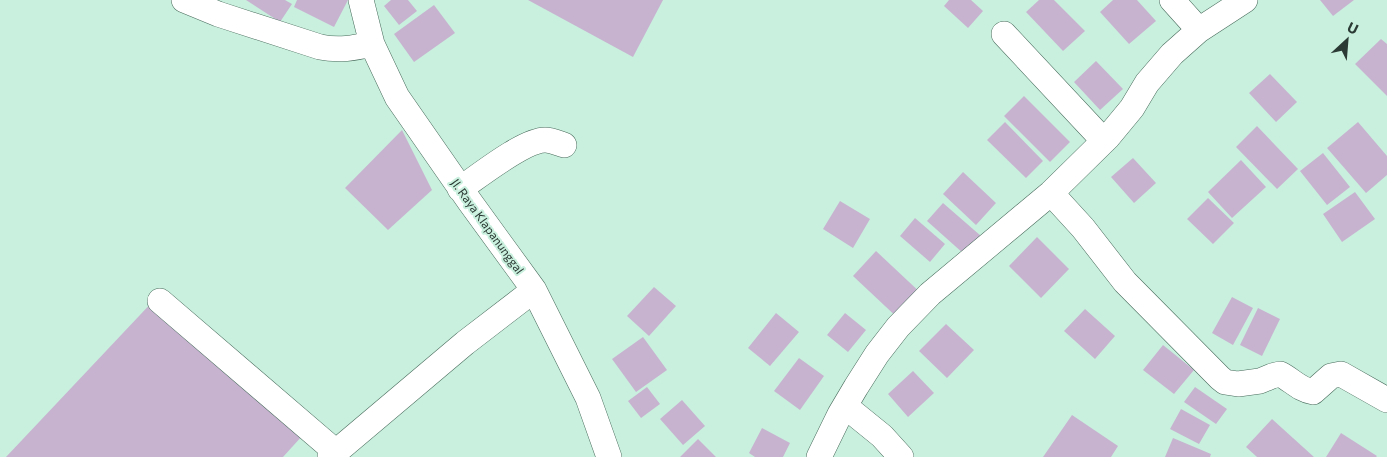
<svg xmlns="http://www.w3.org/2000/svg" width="1387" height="457" font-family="Commissioner,sans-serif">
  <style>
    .building { fill: #c7b3d0 }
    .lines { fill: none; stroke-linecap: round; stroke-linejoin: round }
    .minor-casing { stroke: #486b5c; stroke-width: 26 }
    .minor { stroke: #fff; stroke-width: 25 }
    .labels { text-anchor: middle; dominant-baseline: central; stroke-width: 4; stroke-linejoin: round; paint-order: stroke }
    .street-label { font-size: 12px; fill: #2b3a34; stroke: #c9f0de }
  </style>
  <rect width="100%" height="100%" fill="#c9f0de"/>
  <!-- building -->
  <path class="building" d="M246,0H285L292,4L280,22Z
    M297,0H348L334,27L294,7Z
    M391,0H408L417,11L399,25L384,6Z
    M528,0H663L633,57Z
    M949,0H971L983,11L968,28L944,6Z
    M1039,0H1054L1085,31L1063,51L1026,12Z
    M1113,0H1137L1156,21L1129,44L1100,12Z
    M1320,0H1354L1333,16Z
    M434,5L455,33L414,62L394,34Z
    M1381,39L1387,44V96L1355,64Z
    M1096,61L1123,89L1100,110L1074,82Z
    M1270,74L1297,102L1276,122L1249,93Z
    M1024,96L1070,142L1050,162L1004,116Z
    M1005,122L1043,161L1026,178L987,140Z
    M1358,122L1387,156V175L1366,193L1327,148Z
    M1257,126L1298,169L1277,189L1236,147Z
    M402,130L432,190L388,230L345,188Z
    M1323,153L1350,187L1327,205L1300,171Z
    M1133,158L1156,183L1134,203L1111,177Z
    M1241,160L1266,187L1232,218L1208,192Z
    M963,172L996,203L976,225L943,194Z
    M1355,192L1375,219L1342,242L1323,214Z
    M1208,198L1234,223L1213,244L1187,219Z
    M840,201L870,219L853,248L823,229Z
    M943,203L981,236L964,254L927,221Z
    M915,218L945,244L930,262L900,236Z
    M1037,237L1069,269L1041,298L1009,266Z
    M876,251L924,296L901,321L853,276Z
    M654,287L676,306L649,336L627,316Z
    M1232,297L1253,308L1233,345L1212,333Z
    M156,298L303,435L283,457H6Z
    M1258,308L1280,319L1262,356L1240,345Z
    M1085,309L1115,336L1095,359L1064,331Z
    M776,313L799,332L770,366L748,348Z
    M845,313L866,330L848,352L827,335Z
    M946,324L974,350L947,378L919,351Z
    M643,337L667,370L636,392L612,359Z
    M1163,345L1194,370L1174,394L1143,370Z
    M799,358L824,376L800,410L774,391Z
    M913,371L934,393L908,417L888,394Z
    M647,387L660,404L641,418L628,401Z
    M1195,387L1227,409L1216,424L1184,402Z
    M682,400L705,426L683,445L660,419Z
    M1181,409L1210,425L1199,444L1170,429Z
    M1072,415L1118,446L1111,457H1043Z
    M1272,419L1314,457H1257L1246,447Z
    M762,428L790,443L783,457H755L749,453Z
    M1341,433L1377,456L1376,457H1326Z
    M1173,438L1211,454L1210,457H1165Z
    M698,439L716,457H680Z"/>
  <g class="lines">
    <!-- minor casing -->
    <g class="minor-casing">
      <path id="minor" d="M184,0L218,14L320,47C339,51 354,48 372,44
        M361,0L372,44L397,97L470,202L534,290L588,398L609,457
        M1172,0L1199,30
        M1004,34L1104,141
        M460,189C479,176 524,140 545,140C551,140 558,143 564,145
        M1051,193L1083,228L1125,282L1220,378L1225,382L1238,384L1260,381L1272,376L1280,374C1292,380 1300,390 1313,392L1331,376L1341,374L1387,400
        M160,301L336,452
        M845,406L882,436L901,457
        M330,457L465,343L534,290
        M819,457L840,414L856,387L877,354L898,327L930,294L1051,193L1108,137L1132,108L1147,83L1172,54L1199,30L1245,0"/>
    </g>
    <!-- minor -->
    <use href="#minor" class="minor"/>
  </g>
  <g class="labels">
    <!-- street labels -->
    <g class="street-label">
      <text transform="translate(488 226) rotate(54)">Jl. Raya Klapanunggal</text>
    </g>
  </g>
  <!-- north arrow -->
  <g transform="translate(1347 40) rotate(26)" stroke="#c9f0de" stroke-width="4" paint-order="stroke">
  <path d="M0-4L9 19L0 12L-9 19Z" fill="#2b3a34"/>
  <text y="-8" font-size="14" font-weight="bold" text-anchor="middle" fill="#2b3a34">U</text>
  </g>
</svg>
